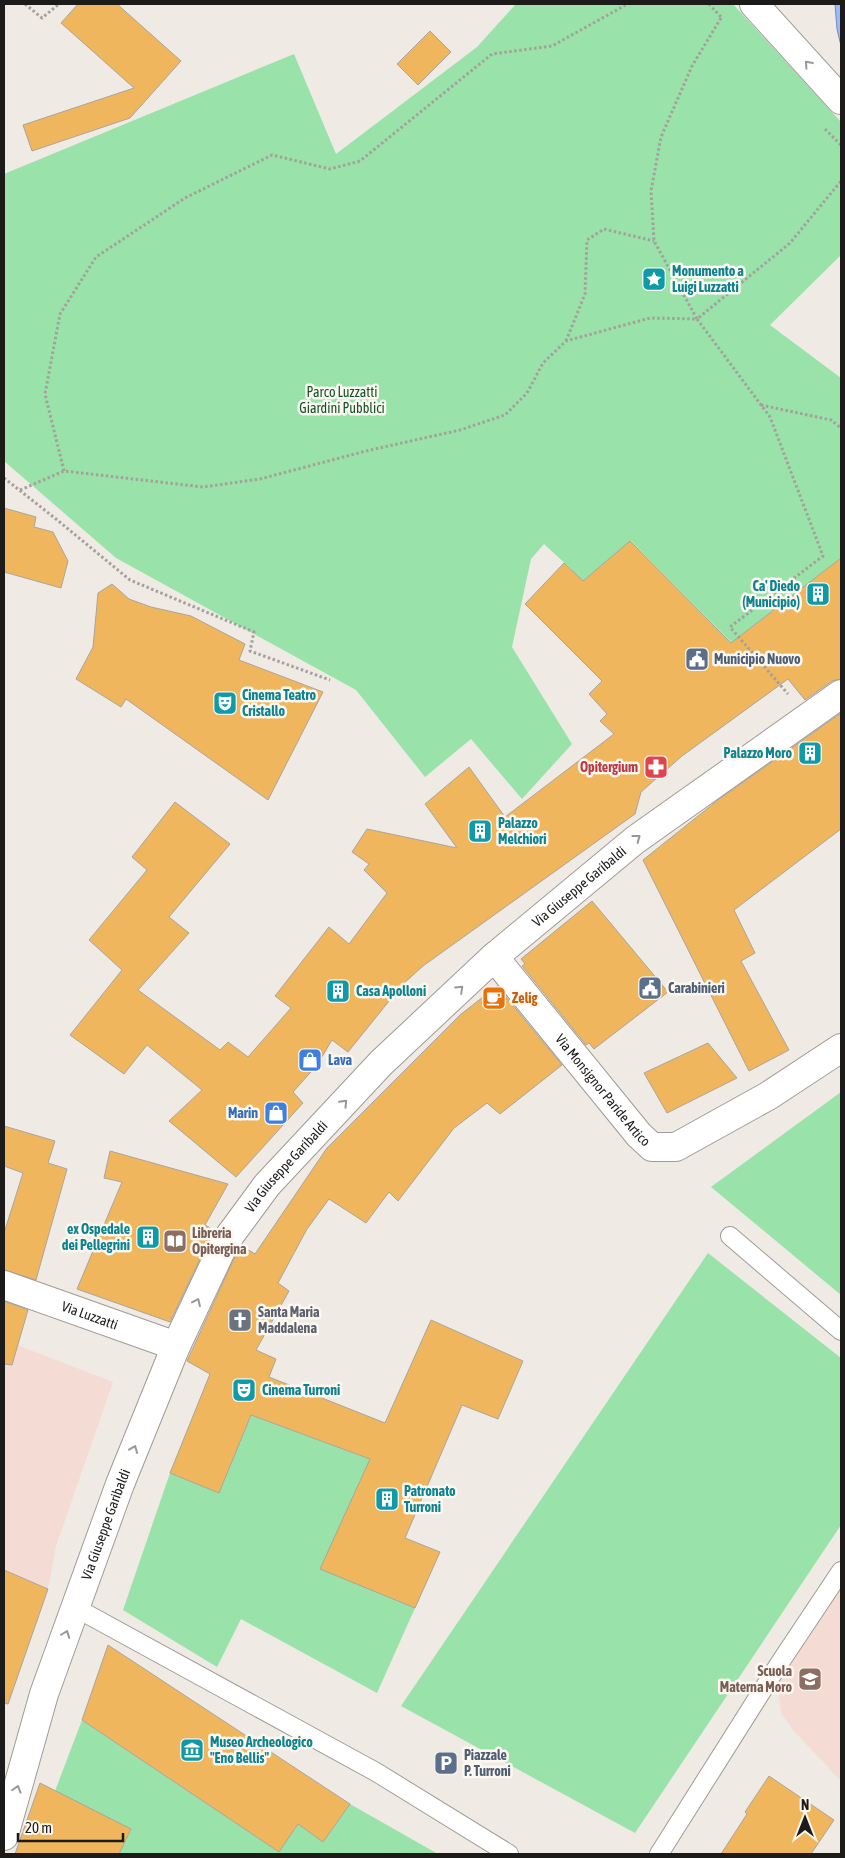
<svg xmlns="http://www.w3.org/2000/svg" width="845" height="1858" font-family="'Asap Condensed',sans-serif">
  <style>
    .education { fill: #f4dbd4 }
    .green { fill: #99e3aa }
    .water { fill: #99bbfc; stroke: #748bb8 }
    .building { fill: #efb65d; stroke: #a9a59e }
    .lines { fill: none; stroke-linecap: round; stroke-linejoin: round }
    .lane-casing { stroke: #a09b95; stroke-width: 20 }
    .street-casing { stroke: #a09b95; stroke-width: 30 }
    .secondary-casing { stroke: #a09b95; stroke-width: 30 }
    .path { stroke: #a4a09b; stroke-width: 3; stroke-dasharray: 2.5 2.5; stroke-linecap: butt }
    .lane { stroke: #fff; stroke-width: 18 }
    .street { stroke: #fff; stroke-width: 28 }
    .secondary { stroke: #fff; stroke-width: 28 }
    .oneway { stroke: #999898 }
    .labels { text-anchor: middle; dominant-baseline: central; stroke-width: 5; stroke-linejoin: round; paint-order: stroke }
    .culture-label { font-size: 14px; font-weight: bold; fill: #0d838f; stroke: #fcf8f1; text-anchor: start }
    .park-label { font-size: 14px; fill: #135229; stroke: #fcf8f1 }
    .service-label { font-size: 14px; font-weight: bold; fill: #4e5e75; stroke: #fcf8f1; text-anchor: start }
    .health-label { font-size: 14px; font-weight: bold; fill: #be3a42; stroke: #fcf8f1; text-anchor: end }
    .street-label { font-size: 14px; fill: #1d1b19; stroke: #fcf8f1 }
    .food-label { font-size: 14px; font-weight: bold; fill: #c56008; stroke: #fcf8f1; text-anchor: start }
    .shop-label { font-size: 14px; font-weight: bold; fill: #366cbe; stroke: #fcf8f1; text-anchor: start }
    .education-label { font-size: 14px; font-weight: bold; fill: #785e54; stroke: #fcf8f1; text-anchor: start }
    .worship-label { font-size: 14px; font-weight: bold; fill: #5b616d; stroke: #fcf8f1; text-anchor: start }
  </style>
  <rect width="100%" height="100%" fill="#efeae3"/>
  <!-- education -->
  <path class="education" d="M4,1310L26,1319L17,1345L113,1382L56,1546L48,1588L4,1570Z
    M841,1571V1781L794,1731L781,1713L779,1695V1664Z"/>
  <!-- green -->
  <path class="green" d="M516,4H733L841,122V255L770,325L841,378V558L732,643L631,541L580,583L570,568L544,544L531,559L512,647L572,744L522,799L471,739L425,777L356,690L116,558L4,461V174L294,54L336,154L477,47Z
    M841,1092V1295L711,1187Z
    M708,1253L841,1358V1525L635,1833L401,1706Z
    M251,1415L370,1459L321,1569L415,1608L377,1693L241,1619L217,1667L123,1610L170,1473L219,1493Z
    M82,1720L279,1852L298,1824L323,1842L350,1804L438,1854H119L131,1830L55,1791Z"/>
  <!-- water -->
  <path class="water" d="M835,4H841V46L837,29Z"/>
  <!-- building -->
  <path class="building" d="M78,4H117L181,61L130,118L32,151L23,125L134,88L61,23Z
    M430,31L451,52L418,85L397,64Z
    M4,508L36,517L34,527L53,532L68,561L61,588L4,572Z
    M630,541L731,643L841,558V679L832,681L805,700L788,679L682,756L641,792L635,814L423,966L402,985L348,1052L332,1040L317,1065L293,1092L303,1103L236,1177L169,1121L202,1090L147,1045L124,1074L70,1035L122,970L89,940L147,870L132,857L175,802L230,844L169,917L189,933L138,990L220,1050L228,1042L248,1057L291,1008L275,996L329,927L349,944L387,893L364,870L369,864L352,852L367,829L457,848L425,804L469,767L505,817L614,734L600,721L607,714L589,694L602,681L525,604L564,563L583,581Z
    M112,584L129,599L151,607L191,616L245,644L239,660L323,692L268,800L126,699L121,707L76,679L93,647L98,593Z
    M841,713V829L734,910L755,953L741,961L789,1050L749,1071L643,860L718,800Z
    M592,901L668,992L594,1049L589,1043L586,1045L522,966L525,964L521,959Z
    M497,986L562,1065L500,1114L487,1103L454,1128L398,1201L389,1192L366,1223L329,1199L307,1229L278,1283L289,1291L256,1350L276,1359L269,1377L385,1423L431,1320L523,1361L498,1419L462,1405L405,1538L440,1552L415,1608L320,1569L370,1459L251,1415L219,1493L170,1473L210,1374L187,1361L238,1250L242,1246L255,1254L327,1148L460,1015Z
    M708,1043L737,1078L667,1113L644,1073Z
    M4,1126L55,1141L48,1163L67,1169L36,1280L4,1270V1233L23,1173L4,1166Z
    M110,1151L228,1184L205,1225L214,1230L170,1322L77,1289L122,1182L104,1178Z
    M4,1301L28,1310L12,1365L4,1364Z
    M4,1570L48,1589L8,1704L4,1703Z
    M108,1645L350,1804L323,1842L298,1824L279,1852L82,1720Z
    M769,1776L834,1820L811,1854H721L747,1814L745,1812Z
    M40,1783L131,1829L119,1854H15Z"/>
  <g class="lines">
    <!-- lane casing -->
    <g class="lane-casing">
      <path id="lane" d="M730,1236L841,1331
        M76,1608L376,1772L509,1854
        M659,1854L779,1664L841,1571"/>
    </g>
    <!-- street casing -->
    <g class="street-casing">
      <g id="street">
        <path id="s1" d="M494,957L639,1135L652,1147H676L768,1096L841,1048"/>
      </g>
    </g>
    <!-- secondary casing -->
    <g class="secondary-casing">
      <g id="secondary">
        <path d="M754,4L841,100"/>
        <path id="s2" d="M4,1285L176,1346"/>
        <path id="s3" d="M4,1836L44,1694L120,1484L176,1346L225,1242L267,1185L381,1063L494,957L635,840L841,694"/>
      </g>
    </g>
    <!-- path -->
    <path class="path" d="M25,4L42,18L59,4
      M709,4L722,18
      M721,18L692,66L661,137L651,191L654,241L697,319L790,243L841,181
      M825,129L841,145
      M566,341L585,294L587,240L604,229L654,241
      M761,405L831,420L841,428
      M64,471L45,394L60,314L96,257L185,198L272,155L330,169L360,161L492,54L552,46L624,6L625,4
      M4,478L56,519L130,580L254,632L250,651L330,680
      M20,490L64,471L203,487L260,479L366,451L460,430L505,415L527,393L543,363L566,341L650,318L697,319L770,417L823,556L730,627L788,694"/>
    <!-- lane -->
    <use href="#lane" class="lane"/>
    <!-- street -->
    <use href="#street" class="street"/>
    <!-- secondary -->
    <use href="#secondary" class="secondary"/>
  </g>
  <!-- one-way arrows -->
  <defs><path id="oneway-chevron" d="M-2-3.5L2.5 0L-2 3.5" fill="none" stroke-width="1.6" stroke-linecap="round" stroke-linejoin="round" transform="scale(1.25)"/></defs>
  <g class="oneway">
    <use href="#oneway-chevron" transform="translate(808 64) rotate(-132)"/>
    <use href="#oneway-chevron" transform="translate(637 838) rotate(-37)"/>
    <use href="#oneway-chevron" transform="translate(460 989) rotate(-43)"/>
    <use href="#oneway-chevron" transform="translate(344 1103) rotate(-47)"/>
    <use href="#oneway-chevron" transform="translate(197 1302) rotate(-65)"/>
    <use href="#oneway-chevron" transform="translate(134 1449) rotate(-68)"/>
    <use href="#oneway-chevron" transform="translate(66 1634) rotate(-69)"/>
    <use href="#oneway-chevron" transform="translate(17 1789) rotate(-74)"/>
  </g>
  <!-- icons -->
  <defs>
    <g id="sight-square" transform="scale(1.25)"><rect x="-9" y="-9" width="18" height="18" rx="4" fill="#0f9aa8" stroke="#fcf8f1"/><path d="M0-6L1.8-2.2L6-1.7L2.9 1.2L3.7 5.4L0 3.3L-3.7 5.4L-2.9 1.2L-6-1.7L-1.8-2.2Z" fill="#fff"/></g>
    <g id="building-square" transform="scale(1.25)"><rect x="-9" y="-9" width="18" height="18" rx="4" fill="#0f9aa8" stroke="#fcf8f1"/><path d="M-4-6H4V6H1V3H-1V6H-4ZM-2.5-4.3h1.7v1.8h-1.7ZM.8-4.3h1.7v1.8H.8ZM-2.5-1h1.7V.8h-1.7ZM.8-1h1.7V.8H.8Z" fill="#fff"/></g>
    <g id="civic-square" transform="scale(1.25)"><rect x="-9" y="-9" width="18" height="18" rx="4" fill="#5c6f8a" stroke="#fcf8f1"/><path d="M-.6-6.5H3V-4.5H.6V-3L4-1V1h2V6H-6V1h2V-1L-.6-3ZM-1.2 2.5V6h2.4V2.5Z" fill="#fff"/></g>
    <g id="theatre-square" transform="scale(1.25)"><rect x="-9" y="-9" width="18" height="18" rx="4" fill="#0f9aa8" stroke="#fcf8f1"/><path d="M-5-5.5Q0-4 5-5.5V0Q5 5 0 6Q-5 5-5 0ZM-3.3-2.5H-1v1.5H-3.3ZM1-2.5H3.3v1.5H1ZM-2.8 1Q0 5.5 2.8 1Z" fill="#fff"/></g>
    <g id="pharmacy-square" transform="scale(1.25)"><rect x="-9" y="-9" width="18" height="18" rx="4" fill="#e0444e" stroke="#fcf8f1"/><path d="M-2-6h4v4h4v4h-4v4h-4v-4h-4v-4h4Z" fill="#fff"/></g>
    <g id="cafe-square" transform="scale(1.25)"><rect x="-9" y="-9" width="18" height="18" rx="4" fill="#e8710a" stroke="#fcf8f1"/><path d="M-5.5-4.5H6V0H3Q3 3.5 0 3.5H-2.5Q-5.5 3.5-5.5 0ZM3-3.2v2h1.7v-2ZM-6 4.5H4V6H-6Z" fill="#fff"/></g>
    <g id="shop-square" transform="scale(1.25)"><rect x="-9" y="-9" width="18" height="18" rx="4" fill="#3f7fe0" stroke="#fcf8f1"/><path d="M-5-2.5h2.3a2.7 3.5 0 0 1 5.4 0H5L5.5 6h-11ZM-1.5-2.5h3a1.5 2.3 0 0 0-3 0Z" fill="#fff"/></g>
    <g id="library-square" transform="scale(1.25)"><rect x="-9" y="-9" width="18" height="18" rx="4" fill="#8d6e63" stroke="#fcf8f1"/><path d="M-6-4Q-3-5.5-.7-3.5V5Q-3 3-6 4ZM6-4Q3-5.5 .7-3.5V5Q3 3 6 4Z" fill="#fff"/></g>
    <g id="church-square" transform="scale(1.25)"><rect x="-9" y="-9" width="18" height="18" rx="4" fill="#6b7280" stroke="#fcf8f1"/><path d="M-1.2-6h2.4v3.5h3.3v2.4h-3.3V6h-2.4V-.1h-3.3v-2.4h3.3Z" fill="#fff"/></g>
    <g id="school-square" transform="scale(1.25)"><rect x="-9" y="-9" width="18" height="18" rx="4" fill="#8d6e63" stroke="#fcf8f1"/><path d="M0-5L7-2L0 1L-7-2ZM-4 1L0 2.5L4 1V4Q0 6-4 4Z" fill="#fff"/></g>
    <g id="museum-square" transform="scale(1.25)"><rect x="-9" y="-9" width="18" height="18" rx="4" fill="#0f9aa8" stroke="#fcf8f1"/><path d="M0-6L6-3V-2H-6V-3ZM-5-1h2V3h-2ZM-1-1h2V3h-2ZM3-1h2V3H3ZM-6 4H6V6H-6Z" fill="#fff"/></g>
    <g id="parking-square" transform="scale(1.25)"><rect x="-9" y="-9" width="18" height="18" rx="4" fill="#5c6f8a" stroke="#fcf8f1"/><path d="M-3.5-5.5H1a3.5 3.5 0 0 1 0 7H-1V5.5H-3.5ZM-1-3.4V-.6H.8a1.4 1.4 0 0 0 0-2.8Z" fill="#fff"/></g>
  </defs>
  <g fill-rule="evenodd">
    <use href="#sight-square" x="654" y="279"/>
    <use href="#building-square" x="818" y="594"/>
    <use href="#civic-square" x="697" y="659"/>
    <use href="#theatre-square" x="225" y="703"/>
    <use href="#building-square" x="810" y="753"/>
    <use href="#pharmacy-square" x="656" y="767"/>
    <use href="#building-square" x="480" y="831"/>
    <use href="#civic-square" x="650" y="988"/>
    <use href="#building-square" x="338" y="991"/>
    <use href="#cafe-square" x="494" y="998"/>
    <use href="#shop-square" x="310" y="1060"/>
    <use href="#shop-square" x="276" y="1113"/>
    <use href="#building-square" x="148" y="1237"/>
    <use href="#library-square" x="175" y="1241"/>
    <use href="#church-square" x="240" y="1320"/>
    <use href="#theatre-square" x="244" y="1390"/>
    <use href="#building-square" x="387" y="1499"/>
    <use href="#school-square" x="810" y="1679"/>
    <use href="#museum-square" x="192" y="1750"/>
    <use href="#parking-square" x="446" y="1763"/>
  </g>
  <g class="labels">
    <!-- culture labels -->
    <g class="culture-label">
      <text x="672" y="271">Monumento a<tspan x="672" dy="16">Luigi Luzzatti</tspan></text>
      <text x="800" y="586" text-anchor="end">Ca' Diedo<tspan x="800" dy="16">(Municipio)</tspan></text>
      <text x="242" y="695">Cinema Teatro<tspan x="242" dy="16">Cristallo</tspan></text>
      <text x="792" y="753" text-anchor="end">Palazzo Moro</text>
      <text x="498" y="823">Palazzo<tspan x="498" dy="16">Melchiori</tspan></text>
      <text x="356" y="991">Casa Apolloni</text>
      <text x="130" y="1229" text-anchor="end">ex Ospedale<tspan x="130" dy="16">dei Pellegrini</tspan></text>
      <text x="262" y="1390">Cinema Turroni</text>
      <text x="404" y="1491">Patronato<tspan x="404" dy="16">Turroni</tspan></text>
      <text x="210" y="1742">Museo Archeologico<tspan x="210" dy="16">"Eno Bellis"</tspan></text>
    </g>
    <!-- park labels -->
    <g class="park-label">
      <text x="342" y="392">Parco Luzzatti<tspan x="342" dy="16">Giardini Pubblici</tspan></text>
    </g>
    <!-- service labels -->
    <g class="service-label">
      <text x="714" y="659">Municipio Nuovo</text>
      <text x="668" y="988">Carabinieri</text>
      <text x="464" y="1755">Piazzale<tspan x="464" dy="16">P. Turroni</tspan></text>
    </g>
    <!-- health labels -->
    <g class="health-label">
      <text x="638" y="767">Opitergium</text>
    </g>
    <!-- street labels -->
    <g class="street-label">
      <text stroke="none"><textPath href="#s3" startOffset="1138">Via Giuseppe Garibaldi</textPath></text>
      <text stroke="none"><textPath href="#s1" startOffset="172">Via Monsignor Paride Artico</textPath></text>
      <text stroke="none"><textPath href="#s3" startOffset="732">Via Giuseppe Garibaldi</textPath></text>
      <text stroke="none"><textPath href="#s2" startOffset="91">Via Luzzatti</textPath></text>
      <text stroke="none"><textPath href="#s3" startOffset="328">Via Giuseppe Garibaldi</textPath></text>
    </g>
    <!-- food labels -->
    <g class="food-label">
      <text x="512" y="998">Zelig</text>
    </g>
    <!-- shop labels -->
    <g class="shop-label">
      <text x="328" y="1060">Lava</text>
      <text x="258" y="1113" text-anchor="end">Marin</text>
    </g>
    <!-- education labels -->
    <g class="education-label">
      <text x="192" y="1233">Libreria<tspan x="192" dy="16">Opitergina</tspan></text>
      <text x="792" y="1671" text-anchor="end">Scuola<tspan x="792" dy="16">Materna Moro</tspan></text>
    </g>
    <!-- worship labels -->
    <g class="worship-label">
      <text x="258" y="1312">Santa Maria<tspan x="258" dy="16">Maddalena</tspan></text>
    </g>
  </g>
  <!-- border -->
  <rect width="845" height="1858" fill="none" stroke="#1d1b19" stroke-width="10"/>
  <!-- north arrow -->
  <g transform="translate(805 1818)" stroke="#fcf8f1" stroke-width="4" paint-order="stroke">
  <path d="M0-4L9 19L0 12L-9 19Z" fill="#1d1b19"/>
  <text y="-8" font-size="14" font-weight="bold" text-anchor="middle" fill="#1d1b19">N</text>
  </g>
  <!-- scale -->
  <path d="M18 1833v8h105v-8" fill="none" stroke="#1d1b19" stroke-width="2.5"/>
  <text x="25" y="1833" font-size="15" fill="#1d1b19" stroke="#fcf8f1" stroke-width="4" paint-order="stroke">20 m</text>
</svg>
